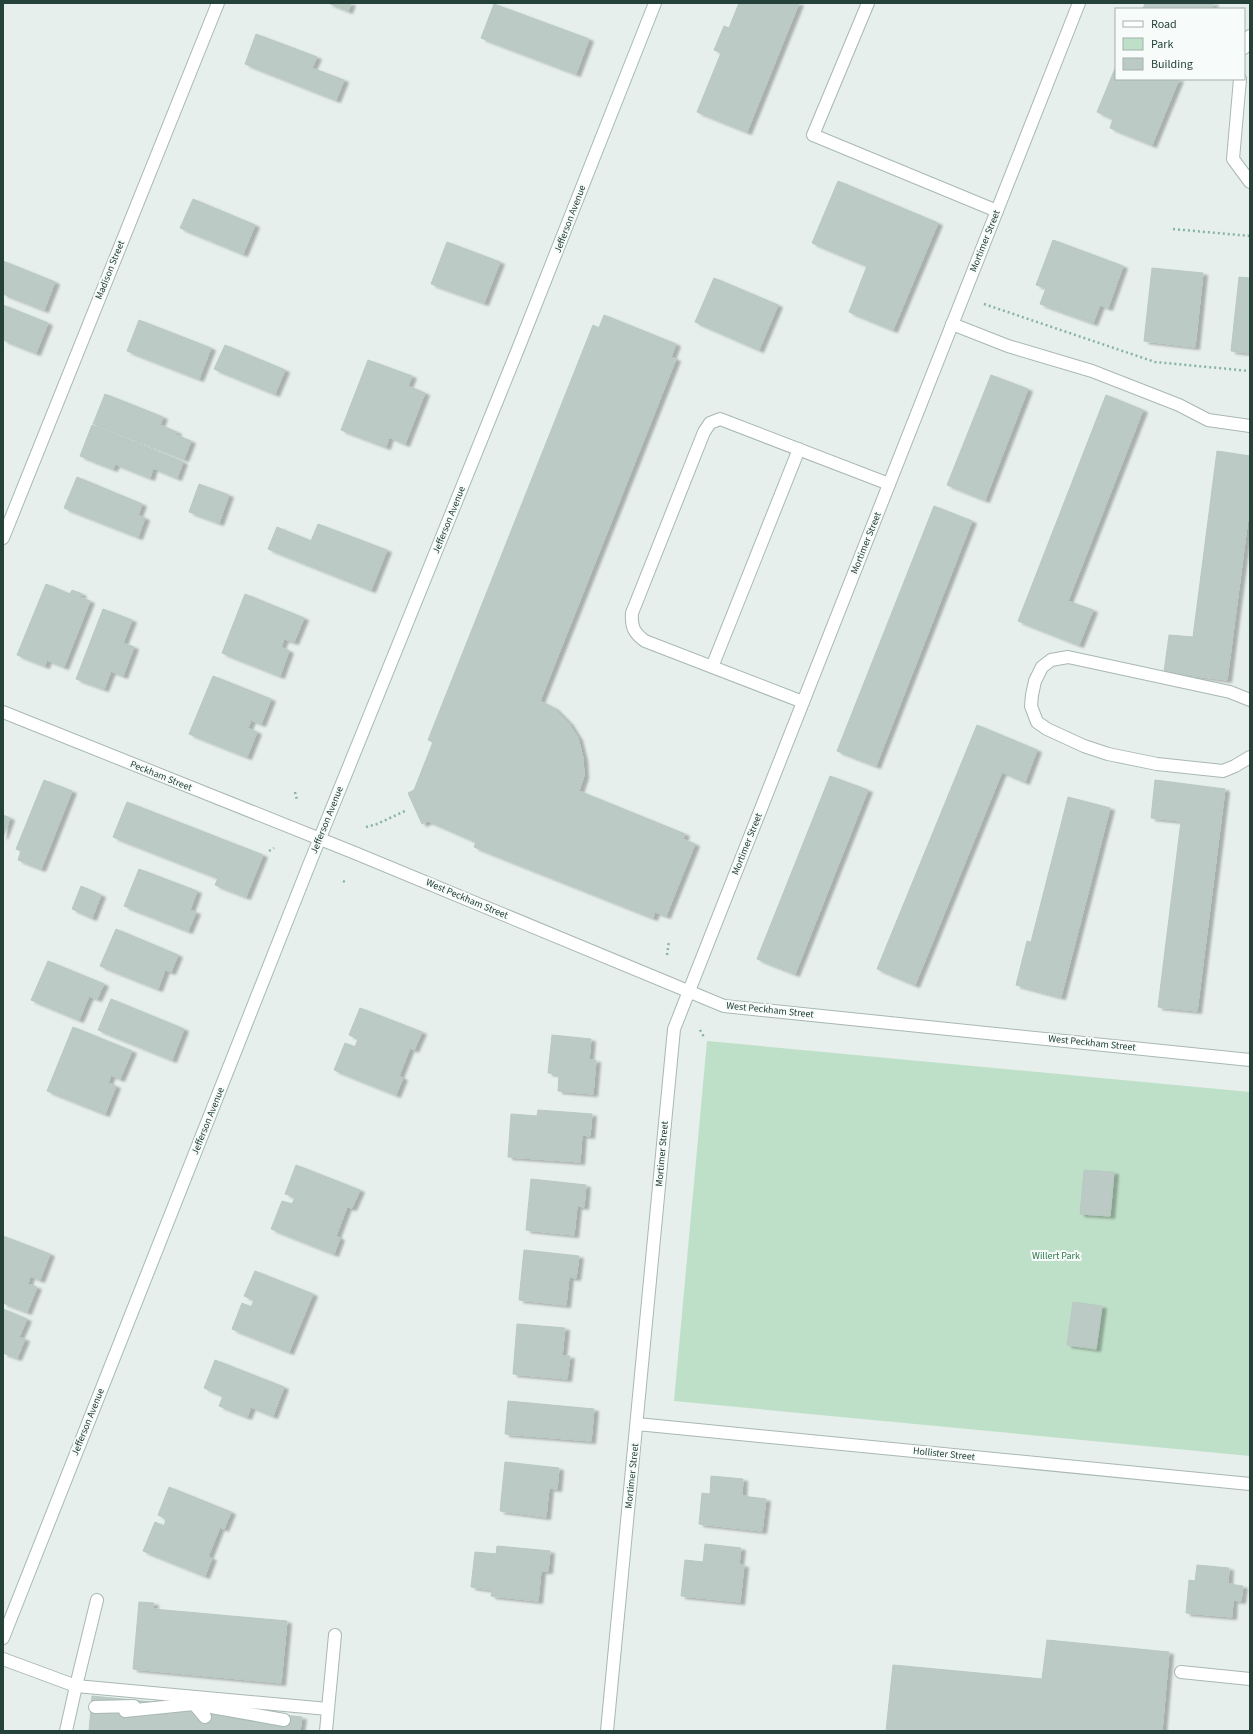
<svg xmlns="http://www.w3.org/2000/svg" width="1253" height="1734" font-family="'Source Sans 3',sans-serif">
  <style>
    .green { fill: #bfe0c8 }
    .building { fill: #bbcac4; stroke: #b8c9c2; filter: url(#shadow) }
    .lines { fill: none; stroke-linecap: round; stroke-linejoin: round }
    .lane-casing { stroke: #a8b8b2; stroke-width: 14 }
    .street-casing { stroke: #a8b8b2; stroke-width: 14 }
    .secondary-casing { stroke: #a4bbb3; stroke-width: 14 }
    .path { stroke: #86b3a5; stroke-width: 2.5; stroke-dasharray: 2 3; stroke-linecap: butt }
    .lane { stroke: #fff; stroke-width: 12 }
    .street { stroke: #fff; stroke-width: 12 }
    .secondary { stroke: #fff; stroke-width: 12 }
    .labels { text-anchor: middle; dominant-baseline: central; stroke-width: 4; stroke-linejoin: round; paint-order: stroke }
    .street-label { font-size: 10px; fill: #24423a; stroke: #f7fbf9 }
    .park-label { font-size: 10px; fill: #2d7a4b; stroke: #f7fbf9 }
  </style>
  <defs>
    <filter id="shadow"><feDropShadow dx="4.5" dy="2.5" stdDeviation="1" flood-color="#0004"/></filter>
  </defs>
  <rect width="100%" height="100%" fill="#e6efeb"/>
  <!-- green -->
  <path class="green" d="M707,1041L1250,1092V1456L674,1401Z"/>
  <!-- building -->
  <path class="building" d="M328,3H351L348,11Z
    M739,3H799L747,132L697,112L721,53L714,50L724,26L729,28Z
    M1145,3H1214L1211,9H1143Z
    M494,4L589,39L576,74L481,38Z
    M256,34L317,57L312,68L344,80L336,100L245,64Z
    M1116,66V79H1179L1152,145L1110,128L1113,119L1097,112Z
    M838,181L938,223L893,330L849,312L867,266L812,243Z
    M193,199L255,225L243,254L180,228Z
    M1053,240L1123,266L1108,308L1100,305L1093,323L1040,304L1046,288L1036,285Z
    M447,242L500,262L484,303L431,284Z
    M3,261L55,282L44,310L3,294Z
    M1152,268L1203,273L1195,347L1144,341Z
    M1239,277L1250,278V353L1231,351Z
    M714,278L778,305L759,350L695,322Z
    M3,305L48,323L36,353L3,340Z
    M604,315L676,344L671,357L676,359L540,701L554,708L568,722L578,738L583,758L584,776L579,791L685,834L683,839L695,844L666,916L655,912L653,918L474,847L476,842L428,821L422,824L408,793L414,790L433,742L428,740L593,325L599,328Z
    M139,320L211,348L199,379L127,351Z
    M225,345L285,370L275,394L214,369Z
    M368,360L412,376L408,386L425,393L405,444L389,437L386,447L341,430Z
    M991,375L1028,389L985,500L947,485Z
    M105,394L163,417L160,425L177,432L176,435L191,441L184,459L93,424Z
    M1106,395L1143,410L1068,601L1093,610L1079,645L1018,621Z
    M92,425L183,462L177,478L153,468L150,478L115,464L113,469L80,456Z
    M1217,451L1250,456V503L1227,680L1164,672L1169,635L1193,637Z
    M77,477L142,504L138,515L145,518L138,537L64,508Z
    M199,484L229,495L219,523L189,512Z
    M934,506L972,521L876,766L837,751Z
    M318,524L387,550L371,590L268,549L277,527L311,541Z
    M46,584L70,594L72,590L82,594L80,597L90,601L64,667L47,660L45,666L17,655Z
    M245,594L304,618L294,642L284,639L281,647L289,651L280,676L222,653Z
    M103,609L132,620L123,643L134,647L123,676L111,671L104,689L76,679Z
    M213,676L271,699L261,724L251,720L248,728L257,732L247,757L189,734Z
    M977,725L1037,750L1025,782L1002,772L915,985L877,969Z
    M830,776L868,790L795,974L757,959Z
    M44,780L72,791L41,869L18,860L21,851L16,849Z
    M1155,780L1225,789L1197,1011L1158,1007L1181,821L1151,818Z
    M1068,797L1110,808L1061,997L1016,985L1027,941L1031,942Z
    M127,802L263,855L246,897L215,885L218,878L113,837Z
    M3,815L10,818L3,837Z
    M139,869L197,891L190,910L196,912L188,931L124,906Z
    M81,886L101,895L92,918L72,909Z
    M116,929L178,955L171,972L165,970L158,989L100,966Z
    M48,961L104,984L97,999L89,996L79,1020L31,1000Z
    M111,999L184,1029L172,1060L98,1030Z
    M360,1008L422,1032L414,1050L410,1048L399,1076L403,1078L396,1095L334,1070L345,1043L355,1047L358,1039L349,1035Z
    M73,1027L132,1051L120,1079L111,1075L108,1083L116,1086L105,1114L47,1091Z
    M552,1035L591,1039L589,1060H596L593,1094L558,1091L559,1074L548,1073Z
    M538,1110L592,1114L590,1136L582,1135L580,1162L508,1157L511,1114L537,1116Z
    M296,1165L360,1190L352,1208L347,1207L336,1236L340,1238L334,1254L271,1229L282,1201L292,1204L295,1197L285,1194Z
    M1084,1170L1114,1172L1110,1216L1080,1214Z
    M531,1179L586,1185L584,1207L577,1206L574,1235L526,1230Z
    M3,1236L50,1254L40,1280L30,1276L28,1284L37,1287L27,1312L3,1303Z
    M524,1250L579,1256L576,1278L569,1277L566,1305L519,1300Z
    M255,1271L313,1294L289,1352L232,1329L242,1303L251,1307L254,1300L244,1296Z
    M1073,1302L1102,1306L1096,1349L1067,1345Z
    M3,1309L27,1319L19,1337L25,1339L17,1358L3,1353Z
    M517,1324L565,1328L562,1356H570L567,1379L513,1374Z
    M215,1360L284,1387L273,1416L251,1407L247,1417L219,1406L223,1396L204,1388Z
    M508,1401L594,1409L591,1441L505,1434Z
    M505,1462L559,1468L557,1489L549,1488L546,1517L500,1511Z
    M711,1476L743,1479L742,1496L766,1499L762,1531L699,1524L702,1493L710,1494Z
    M169,1487L231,1512L224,1529L220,1527L208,1557L212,1558L205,1576L143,1551L155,1522L164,1526L166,1519L158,1515Z
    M705,1544L741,1548L739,1564L744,1565L740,1602L681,1596L685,1560L703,1562Z
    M497,1546L550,1551L548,1571H541L538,1601L491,1596L492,1590L471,1587L475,1552L496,1554Z
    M1197,1565L1229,1568L1228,1584L1243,1586L1241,1601L1233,1600L1232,1617L1186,1613L1189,1580L1195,1581Z
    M139,1602L154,1603L153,1609L287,1621L281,1683L133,1669Z
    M1047,1640L1169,1652L1162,1731H886L893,1665L1042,1679Z
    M92,1696L302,1717L300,1731H89Z"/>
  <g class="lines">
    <!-- lane casing -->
    <g class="lane-casing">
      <path id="lane" d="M868,3L813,135L997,211
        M1244,48L1250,36
        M1240,79L1233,159L1250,182
        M952,324L1008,346L1092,371L1179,405L1208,420L1250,426
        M712,667L799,449
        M1250,700L1230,692L1068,657L1051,660L1042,667L1035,681L1032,695L1031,706L1037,722L1047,729L1084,746L1108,754L1157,764L1223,771L1235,766L1250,757
        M803,702L645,641C634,633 631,627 632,613L704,432L710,423L720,419L889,484
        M97,1600L76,1686L328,1709L326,1731
        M3,1659L76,1686L66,1731
        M1181,1672L1250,1679
        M194,1704L205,1717
        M95,1707L134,1706
        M328,1709L335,1635
        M125,1711L194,1704L284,1720"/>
    </g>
    <!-- street casing -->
    <g class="street-casing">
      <path id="street" d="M3,538L218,3
        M3,712L355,853L724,1006L1250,1060
        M637,1424L1250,1484
        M607,1731L674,1029L1079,3"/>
    </g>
    <!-- secondary casing -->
    <g class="secondary-casing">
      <path id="secondary" d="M3,1638L309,865L518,349L655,3"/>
    </g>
    <!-- path -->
    <path class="path" d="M1173,229L1250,236
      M984,304L1155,362L1250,371
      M295,792L297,800
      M366,827L377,824L407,810
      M269,851L274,848
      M343,881L345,882
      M667,955L669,941
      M700,1030L704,1037"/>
    <!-- lane -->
    <use href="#lane" class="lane"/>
    <!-- street -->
    <use href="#street" class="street"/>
    <!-- secondary -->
    <use href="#secondary" class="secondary"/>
  </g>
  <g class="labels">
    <!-- street labels -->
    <g class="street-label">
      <text transform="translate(570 219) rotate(-69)">Jefferson Avenue</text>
      <text transform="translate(985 241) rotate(-68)">Mortimer Street</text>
      <text transform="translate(110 270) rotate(-68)">Madison Street</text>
      <text transform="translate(449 520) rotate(-68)">Jefferson Avenue</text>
      <text transform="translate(866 543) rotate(-68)">Mortimer Street</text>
      <text transform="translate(161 776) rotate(22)">Peckham Street</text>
      <text transform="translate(327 820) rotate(-68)">Jefferson Avenue</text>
      <text transform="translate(747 844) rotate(-68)">Mortimer Street</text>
      <text transform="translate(467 899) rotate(23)">West Peckham Street</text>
      <text transform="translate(770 1010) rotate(6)">West Peckham Street</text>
      <text transform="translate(1092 1043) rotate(6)">West Peckham Street</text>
      <text transform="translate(208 1121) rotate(-68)">Jefferson Avenue</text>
      <text transform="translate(662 1154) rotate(-85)">Mortimer Street</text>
      <text transform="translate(88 1422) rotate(-68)">Jefferson Avenue</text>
      <text transform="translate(944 1454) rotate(6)">Hollister Street</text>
      <text transform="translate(632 1476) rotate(-84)">Mortimer Street</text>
    </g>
    <!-- park labels -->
    <g class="park-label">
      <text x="1056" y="1256">Willert Park</text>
    </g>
  </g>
  <!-- border -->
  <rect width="1253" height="1734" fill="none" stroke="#24423a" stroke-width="8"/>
  <!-- legend -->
  <rect x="1115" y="8" width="130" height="72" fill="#f7fbf9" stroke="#a3b1ad"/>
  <rect x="1123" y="21" width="20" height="6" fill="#ffffff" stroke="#a3b1ad"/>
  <text x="1151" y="28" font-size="12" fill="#24423a">Road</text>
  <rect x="1123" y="38" width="20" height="12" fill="#bfe0c8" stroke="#a3b1ad"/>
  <text x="1151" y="48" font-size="12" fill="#24423a">Park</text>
  <rect x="1123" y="58" width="20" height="12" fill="#bbcac4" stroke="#a3b1ad"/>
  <text x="1151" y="68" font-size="12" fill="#24423a">Building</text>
</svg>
